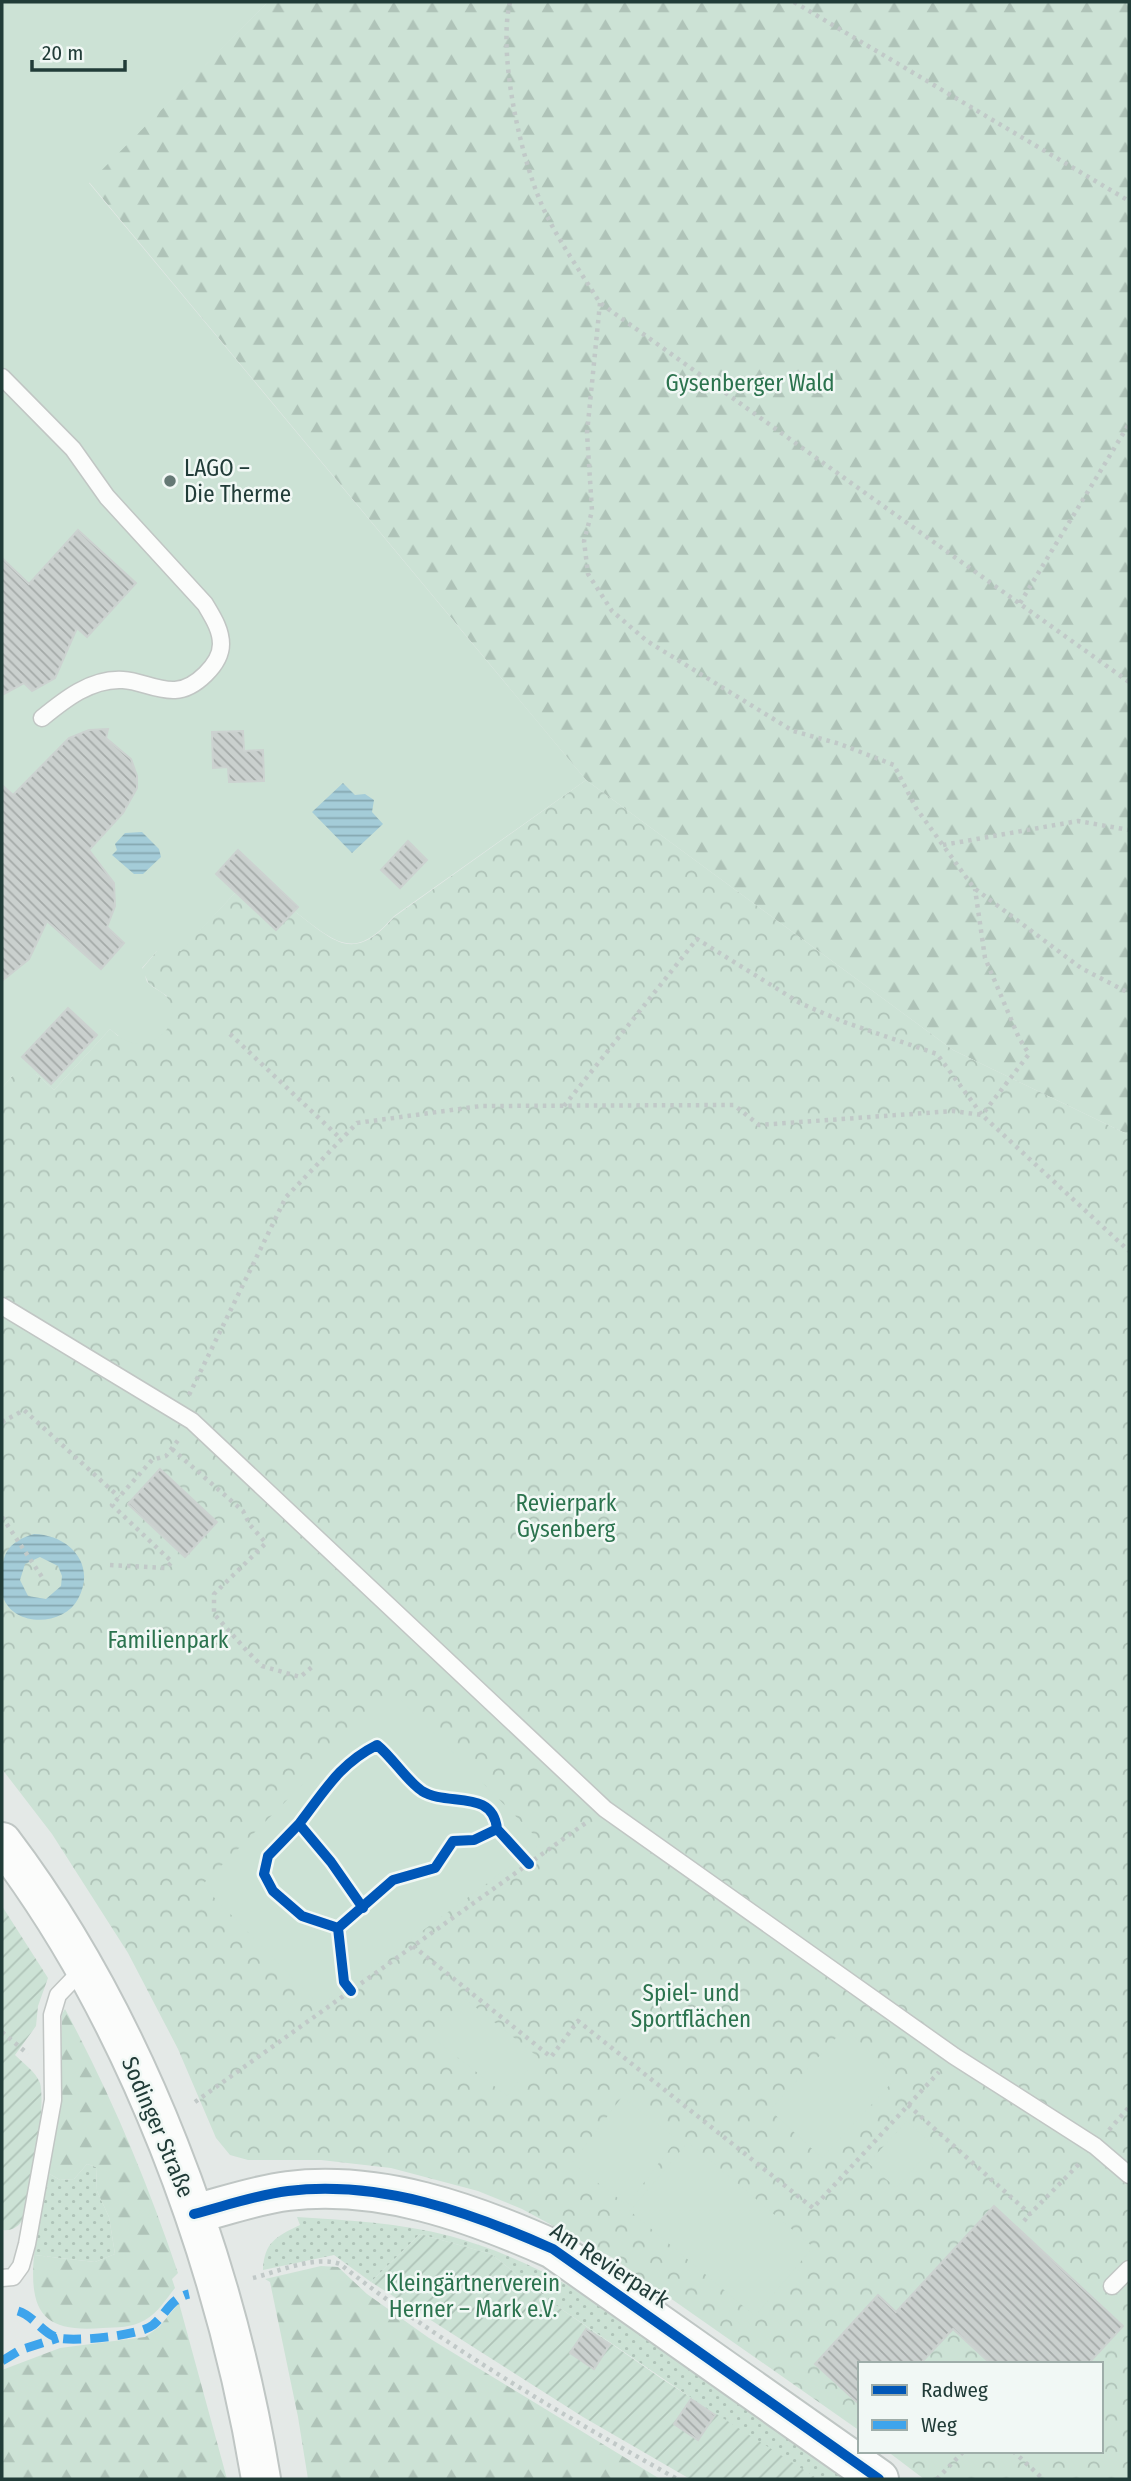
<svg xmlns="http://www.w3.org/2000/svg" width="1131" height="2481" font-family="'Fira Sans Condensed',sans-serif">
  <style>
    .grass { fill: url(#grass-dots) }
    .forest { fill: url(#forest-firs) }
    .park { fill: url(#park-crowns) }
    .garden { fill: url(#garden-furrows) }
    .pitch { fill: #cce2d5 }
    .water { fill: url(#water-rules); fill-rule: evenodd }
    .building { fill: url(#building-back-hatch); stroke: #ccd2d0; stroke-width: 2 }
    .lines { fill: none; stroke-linecap: round; stroke-linejoin: round }
    .lane-casing { stroke: #c1c6c4; stroke-width: 19 }
    .secondary-casing { stroke: #bfc6c4; stroke-width: 42 }
    .path { stroke: #c1c9c8; stroke-width: 4.5; stroke-dasharray: 3.5 5; stroke-linecap: butt }
    .lane { stroke: #fbfcfb; stroke-width: 16 }
    .secondary { stroke: #fbfcfb; stroke-width: 38 }
    .quiet { stroke: #3ea4ec; stroke-width: 9; stroke-dasharray: 18 9; stroke-linecap: butt }
    .cycleway-casing { stroke: #f1f8f5; stroke-width: 15 }
    .cycleway { stroke: #0057b8; stroke-width: 10 }
    .poi-dot { fill: #657975; stroke: #f1f8f5; stroke-width: 2.5 }
    .labels { text-anchor: middle; dominant-baseline: central; stroke-width: 5; stroke-linejoin: round; paint-order: stroke }
    .park-label { font-size: 23px; fill: #2b734e; stroke: #f1f8f5 }
    .poi-label { font-size: 23px; fill: #213c38; stroke: #f1f8f5; text-anchor: start }
    .street-label { font-size: 23px; fill: #213c38; stroke: #f1f8f5 }
  </style>
  <defs>
    <pattern id="grass-dots" width="8" height="8" patternUnits="userSpaceOnUse" patternTransform="scale(1.75)"><rect width="8" height="8" fill="#cce2d5"/><path d="M2 2h.1M6 6h.1" fill="none" stroke="#afc3b8" stroke-width="1.8" stroke-linecap="round"/></pattern>
    <pattern id="forest-firs" width="22" height="20" patternUnits="userSpaceOnUse" patternTransform="scale(1.75)"><rect width="22" height="20" fill="#cce2d5"/><path d="M5 1l3.5 6h-7zM16 11l3.5 6h-7z" fill="#afc3b8"/></pattern>
    <pattern id="park-crowns" width="20" height="18" patternUnits="userSpaceOnUse" patternTransform="scale(1.75)"><rect width="20" height="18" fill="#cce2d5"/><path d="M2 6a3 3 0 1 1 6 0M12 15a3 3 0 1 1 6 0" fill="none" stroke="#afc3b8"/></pattern>
    <pattern id="garden-furrows" width="10" height="10" patternUnits="userSpaceOnUse" patternTransform="scale(1.75)"><rect width="10" height="10" fill="#cce2d5"/><path d="M-1 1l2-2M0 10L10 0M9 11l2-2" fill="none" stroke="#afc3b8"/></pattern>
    <pattern id="water-rules" width="6" height="5" patternUnits="userSpaceOnUse" patternTransform="scale(1.75)"><rect width="6" height="5" fill="#a4ccd8"/><path d="M0 2.5h6" fill="none" stroke="#85a7b0"/></pattern>
    <pattern id="building-back-hatch" width="6" height="6" patternUnits="userSpaceOnUse" patternTransform="scale(1.75)"><rect width="6" height="6" fill="#cad0ce"/><path d="M-1 5l2 2M0 0l6 6M5-1l2 2" fill="none" stroke="#a4aaa8"/></pattern>
  </defs>
  <rect width="100%" height="100%" fill="#e4e9e7"/>
  <!-- grass -->
  <path class="grass" d="M87,2164L96,2167L97,2191L109,2217L115,2254L95,2262L34,2255L48,2173L60,2180L74,2179Z
    M297,2217C348,2220 400,2223 450,2236C543,2261 622,2316 699,2372C750,2408 800,2443 850,2479H818L750,2438L554,2304L491,2254L420,2234L371,2282L334,2255L263,2270C264,2242 277,2236 300,2225Z"/>
  <!-- forest -->
  <path class="forest" d="M268,2H1129V1135L953,1050L586,780L89,182Z
    M65,2009C111,2095 147,2181 178,2273L172,2279L175,2288C166,2299 158,2313 145,2320C132,2328 117,2327 103,2328C43,2333 29,2312 34,2255L95,2262L115,2254L109,2217L97,2191L96,2167L87,2164L74,2179L60,2180L48,2173L60,2109L62,2014Z
    M321,2266L338,2267L367,2294L429,2338L660,2479H308L298,2417L270,2282L265,2279Z
    M179,2303L227,2479H2V2370L60,2348L145,2337L159,2327Z"/>
  <!-- park -->
  <path class="park" d="M586,780L953,1050L1129,1135V2479H924L887,2451H1101V2364H860V2431L613,2258L522,2209L478,2191L391,2168L321,2160H248L230,2155L216,2138L178,2049L128,1953L52,1834L2,1769V1088L13,1075L36,1074L54,1090L110,1029L118,1036L167,996L149,984L142,969L157,951L181,950L235,893L276,930L294,911C335,942 353,964 394,917Z"/>
  <!-- garden -->
  <path class="garden" d="M2,1906L48,1978L38,2006L36,2026L15,2055C24,2064 35,2071 40,2083C46,2103 33,2200 24,2218C19,2227 12,2231 2,2230Z
    M420,2234L491,2254L554,2304L662,2379L818,2479H690L583,2417L371,2282Z"/>
  <!-- pitch -->
  <path class="pitch" d="M2,2H268L89,183L586,780L394,916C353,963 336,942 294,911L276,930L235,893L181,951H157L142,968C147,974 144,978 148,983C157,992 167,991 171,1006C177,1025 159,1043 140,1044C128,1044 118,1036 110,1029L54,1090L36,1074L23,1080L13,1075L2,1088Z
    M394,1693L542,1843L320,2006L202,1885Z
    M464,1998L538,2057L507,2096L433,2038Z
    M845,2028L897,2077L822,2158L770,2110Z
    M622,2097L677,2139L627,2205L572,2163Z
    M907,2121L934,2146L896,2188L868,2163Z
    M688,2142L813,2247L755,2316L630,2211Z"/>
  <!-- water -->
  <path class="water" d="M343,783L355,795L365,794L374,800L372,812L383,824L352,853L312,812Z
    M142,832L159,849L161,857L143,874H134L112,855L117,850L115,844L125,833Z
    M34,1534C69,1535 97,1564 78,1599C64,1626 14,1628 3,1597C1,1590 2,1582 2,1575C2,1551 11,1541 34,1534ZM40,1557L58,1566L62,1576L61,1586L46,1599L28,1596L20,1580L25,1564Z"/>
  <!-- building -->
  <path class="building" d="M78,530L136,583L87,637L77,628L55,678L32,691L24,683L2,695V558L29,584Z
    M108,729L106,738L131,759L137,776V788L123,813L89,850L114,883L115,906L107,927L124,943L101,969L47,921L29,959L2,981V785L13,795L69,738L89,730Z
    M243,731L244,751L263,750L264,781L229,782L228,767L213,768L212,732Z
    M408,841L427,860L400,888L381,870Z
    M238,850L298,907L276,930L216,874Z
    M68,1008L97,1035L51,1084L22,1057Z
    M160,1469L217,1522L185,1557L128,1504Z
    M994,2206L1123,2326L1088,2364H991L953,2329L920,2364H860V2405L815,2364L878,2295L896,2312Z
    M586,2329L610,2344L594,2369L570,2353Z
    M691,2399L715,2415L698,2440L674,2424Z"/>
  <g class="lines">
    <!-- lane casing -->
    <g class="lane-casing">
      <path id="lane" d="M2,377L73,449L107,497L205,604C212,616 221,629 221,644C221,664 195,689 175,690C156,691 141,681 123,680C91,678 64,700 42,718
        M2,1306L192,1421L605,1809L954,2056L1095,2146L1129,2175
        M2,2278L13,2277L21,2266L27,2244L53,2100L52,2015L58,1995L83,1969
        M1112,2286L1129,2269"/>
    </g>
    <!-- secondary casing -->
    <g class="secondary-casing">
      <path id="secondary" d="M2,1842C137,2020 225,2260 261,2479
        M194,2214C225,2206 256,2195 288,2191C380,2180 470,2212 553,2249L879,2479"/>
    </g>
    <!-- path -->
    <path class="path" d="M510,2C497,55 522,167 547,216C562,246 582,274 600,303L1129,682
      M794,2L1129,201
      M600,303L587,433L592,511L584,541L588,574L612,611L647,641L793,731L840,744L894,765L916,808L974,888L1081,968L1129,993
      M1020,603L1129,424
      M943,845L1078,821L1129,830
      M230,1034L340,1138
      M564,1106L697,939L800,1003L844,1022L937,1054L982,1115L1029,1054L1019,1038L985,958L975,889
      M189,1395L286,1197L357,1123L481,1106L734,1105L759,1125L953,1111L982,1115L1129,1251
      M2,1422L24,1410L119,1497
      M172,1449L243,1511L250,1525L266,1543L214,1594V1614L247,1651L262,1666L300,1677L312,1667
      M2,1517L42,1577
      M110,1565L166,1568L172,1562L112,1505L152,1460L166,1456L179,1439
      M413,1946L551,2057L578,2021L813,2208L939,2072
      M2,2032L28,2054
      M195,2102L587,1822
      M908,2105L1030,2214L1080,2163
      M1109,2130L1129,2107
      M1024,2221L1030,2214
      M253,2278C277,2272 315,2255 340,2264C444,2346 561,2414 677,2479
      M1013,2451L1043,2479
      M937,2479L964,2451"/>
    <!-- lane -->
    <use href="#lane" class="lane"/>
    <!-- secondary -->
    <use href="#secondary" class="secondary"/>
    <!-- quiet -->
    <path class="quiet" d="M18,2311C34,2316 42,2333 58,2338C74,2342 139,2336 153,2325C166,2314 171,2298 189,2294
      M2,2361L20,2350L58,2338"/>
    <!-- cycleway casing -->
    <g class="cycleway-casing">
      <path id="cycleway" d="M299,1824C324,1792 339,1764 377,1745C393,1758 406,1780 422,1791C447,1807 493,1788 497,1829
        M338,1928L302,1916L273,1891L264,1874L268,1856L299,1824L331,1862L363,1908
        M351,1991L344,1982L338,1928L393,1880L435,1868L453,1841L474,1840L497,1829L529,1864
        M194,2214C225,2206 256,2195 288,2191C380,2180 470,2212 553,2249L879,2479"/>
    </g>
    <!-- cycleway -->
    <use href="#cycleway" class="cycleway"/>
  </g>
  <!-- markers -->
  <circle class="poi-dot" cx="170" cy="481" r="7"/>
  <g class="labels">
    <!-- park labels -->
    <g class="park-label">
      <text x="750" y="383">Gysenberger Wald</text>
      <text x="566" y="1503">Revierpark<tspan x="566" dy="26">Gysenberg</tspan></text>
      <text x="168" y="1640">Familienpark</text>
      <text x="691" y="1993">Spiel- und<tspan x="691" dy="26">Sportflächen</tspan></text>
      <text x="473" y="2283">Kleingärtnerverein<tspan x="473" dy="26">Herner – Mark e.V.</tspan></text>
    </g>
    <!-- poi labels -->
    <g class="poi-label">
      <text x="184" y="468">LAGO –<tspan x="184" dy="26">Die Therme</tspan></text>
    </g>
    <!-- street labels -->
    <g class="street-label">
      <text transform="translate(158 2127) rotate(67)">Sodinger Straße</text>
      <text transform="translate(610 2265) rotate(33)">Am Revierpark</text>
    </g>
  </g>
  <!-- border -->
  <rect width="1131" height="2481" fill="none" stroke="#213c38" stroke-width="7"/>
  <!-- legend -->
  <rect x="858" y="2362" width="245" height="91" fill="#f1f8f5" stroke="#9eada9" stroke-width="2"/>
  <rect x="872" y="2385" width="35" height="10" fill="#0057b8" stroke="#9eada9" stroke-width="2"/>
  <text x="921" y="2397" font-size="21" fill="#213c38">Radweg</text>
  <rect x="872" y="2420" width="35" height="10" fill="#3ea4ec" stroke="#9eada9" stroke-width="2"/>
  <text x="921" y="2432" font-size="21" fill="#213c38">Weg</text>
  <!-- scale -->
  <path d="M32 60v10h93v-10" fill="none" stroke="#213c38" stroke-width="3.5"/>
  <text x="42" y="60" font-size="21" fill="#213c38" stroke="#f1f8f5" stroke-width="5" paint-order="stroke">20 m</text>
</svg>
